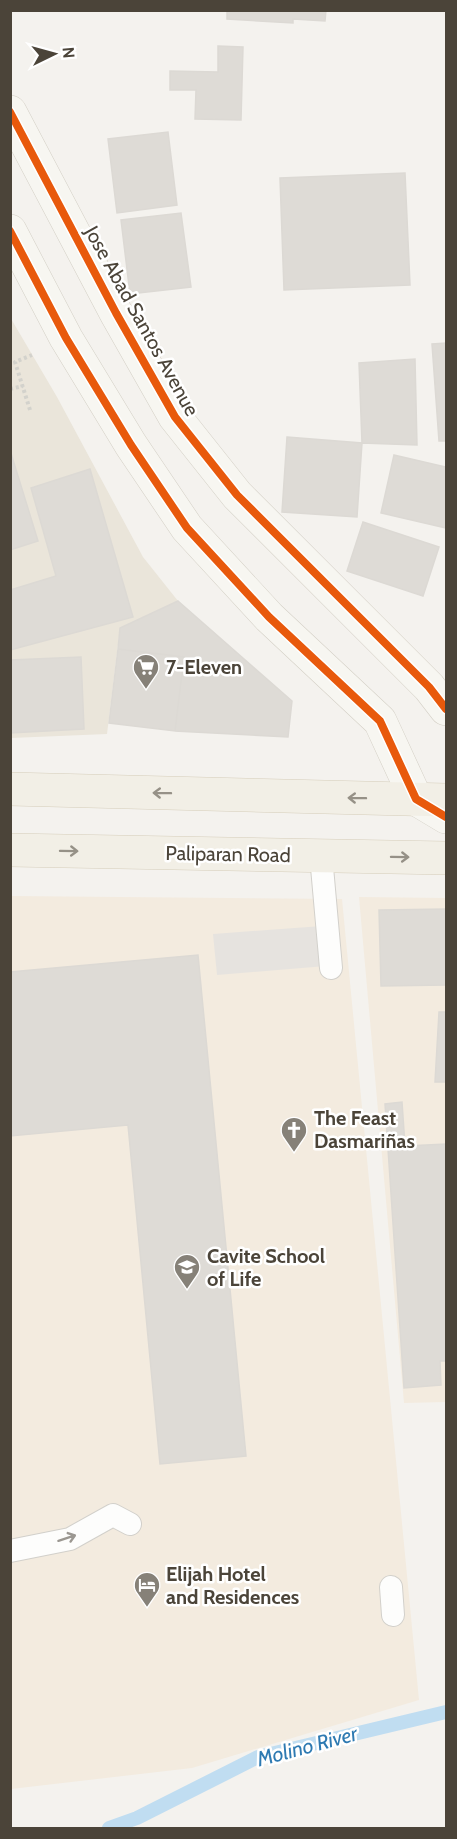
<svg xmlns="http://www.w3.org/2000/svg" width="457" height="1839" font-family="Cabin,sans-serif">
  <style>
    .commercial { fill: #f3ebdf }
    .education { fill: #eae5da }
    .parking { fill: #e6e3df }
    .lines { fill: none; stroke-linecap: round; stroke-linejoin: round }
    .stream { stroke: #c0ddf1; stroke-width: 14 }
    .building { fill: #dedbd6; stroke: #dcd9d4; stroke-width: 1.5 }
    .lane-casing { stroke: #d2d0cb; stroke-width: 24 }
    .secondary-casing { stroke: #d3cfc5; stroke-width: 34 }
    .primary-casing { stroke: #d6cebb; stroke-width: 34 }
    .path { stroke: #d3d2cc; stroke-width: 4; stroke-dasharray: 3 3; stroke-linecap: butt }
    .lane { stroke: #fdfdfc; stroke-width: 22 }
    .secondary { stroke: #f7f6f1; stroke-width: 33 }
    .primary { stroke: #f2efe6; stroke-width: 33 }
    .cycleway-casing { stroke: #fff; stroke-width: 11 }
    .cycleway { stroke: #e8590c; stroke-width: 8 }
    .oneway { stroke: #969187 }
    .oneway2 { stroke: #9b9791 }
    .labels { text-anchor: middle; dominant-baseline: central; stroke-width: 5; stroke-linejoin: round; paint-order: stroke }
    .street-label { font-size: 20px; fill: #4b4439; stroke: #fff }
    .poi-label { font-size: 20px; font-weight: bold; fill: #4b4439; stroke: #fff; text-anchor: start }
    .water-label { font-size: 21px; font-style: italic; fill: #2e7ab2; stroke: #fff }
  </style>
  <rect width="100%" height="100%" fill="#f4f2ee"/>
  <!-- commercial -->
  <path class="commercial" d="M11,896L342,899L419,1700L192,1768L11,1789Z
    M359,897L446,898V1402L404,1403Z"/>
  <!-- education -->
  <path class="education" d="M10,317L57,397L143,557L178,601L120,628L107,734L11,738Z"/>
  <!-- parking -->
  <path class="parking" d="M322,926L326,966L217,975L213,934Z"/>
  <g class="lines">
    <!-- stream -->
    <path class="stream" d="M109,1828L137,1818L258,1757L446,1712"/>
  </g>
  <!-- building -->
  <path class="building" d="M227,10H326L325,21L293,19V23L227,19Z
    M218,46L243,47L241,120L195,119L196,90H170V71L218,72Z
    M168,132L177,205L117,213L108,139Z
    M405,173L410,285L284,290L280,178Z
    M181,213L191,287L130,294L121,220Z
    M446,343V441H439L432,344Z
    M415,359L417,445L362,443L359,363Z
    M287,437L362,443L357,517L282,512Z
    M10,450L38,541L10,550Z
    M394,455L446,467V528L381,513Z
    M90,469L133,617L10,650V590L56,576L31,488Z
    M363,522L439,547L423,596L347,571Z
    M178,601L292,701L288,737L175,731L184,657L118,649L120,628Z
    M118,649L184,657L175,731L109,723Z
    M81,657L84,729L10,733V660Z
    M446,909V985L381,986L379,910Z
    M198,955L246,1456L160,1464L128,1125L10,1136V972Z
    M439,1012H446V1082H435Z
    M402,1102L405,1146L446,1144V1361H440L441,1385L404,1388L385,1104Z"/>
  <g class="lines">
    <!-- lane casing -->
    <g class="lane-casing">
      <path id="lane" d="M321,856L331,968
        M10,1551L70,1539L113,1515L130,1524
        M391,1587L393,1615"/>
    </g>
    <!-- secondary casing -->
    <g class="secondary-casing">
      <path id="secondary" d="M10,112L116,313L175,417L237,495L429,687L446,709
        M10,231L66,338L131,445L187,528L269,617L380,721L416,799L446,817"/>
    </g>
    <!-- primary casing -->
    <g class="primary-casing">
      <path id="primary" d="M10,789L446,800
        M10,850L446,858"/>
    </g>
    <!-- path -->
    <path class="path" d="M10,389L23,386
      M30,410L15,362L32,355"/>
    <!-- lane -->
    <use href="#lane" class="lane"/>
    <!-- secondary -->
    <use href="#secondary" class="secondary"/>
    <!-- primary -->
    <use href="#primary" class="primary"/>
    <!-- cycleway casing -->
    <g class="cycleway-casing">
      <path id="cycleway" d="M10,112L116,313L175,417L237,495L429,687L446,709
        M10,231L66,338L131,445L187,528L269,617L380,721L416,799L446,817"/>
    </g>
    <!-- cycleway -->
    <use href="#cycleway" class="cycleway"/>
  </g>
  <!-- one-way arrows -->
  <defs><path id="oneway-shaft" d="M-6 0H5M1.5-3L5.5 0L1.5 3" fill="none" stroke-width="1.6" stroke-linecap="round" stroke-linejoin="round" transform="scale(1.5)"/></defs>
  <g class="oneway">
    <use href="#oneway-shaft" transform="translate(162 793) rotate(-179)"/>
    <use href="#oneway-shaft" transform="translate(357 798) rotate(-179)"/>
    <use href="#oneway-shaft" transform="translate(69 851) rotate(1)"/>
    <use href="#oneway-shaft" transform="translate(400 857) rotate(1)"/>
  </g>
  <use class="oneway2" href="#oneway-shaft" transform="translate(67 1538) rotate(-18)"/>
  <!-- icons -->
  <defs>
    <g id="supermarket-pin" transform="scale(1.35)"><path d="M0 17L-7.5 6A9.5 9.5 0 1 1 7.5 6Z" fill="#868178" stroke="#fff"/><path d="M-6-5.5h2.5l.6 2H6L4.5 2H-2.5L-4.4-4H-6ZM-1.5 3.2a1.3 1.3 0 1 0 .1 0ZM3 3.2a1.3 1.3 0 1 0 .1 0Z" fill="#fff"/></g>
    <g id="church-pin" transform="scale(1.35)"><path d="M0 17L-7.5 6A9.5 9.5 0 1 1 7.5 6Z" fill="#868178" stroke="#fff"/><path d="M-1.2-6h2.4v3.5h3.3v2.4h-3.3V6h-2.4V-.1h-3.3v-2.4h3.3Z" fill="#fff"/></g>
    <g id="school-pin" transform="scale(1.35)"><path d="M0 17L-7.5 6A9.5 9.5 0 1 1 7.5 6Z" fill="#868178" stroke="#fff"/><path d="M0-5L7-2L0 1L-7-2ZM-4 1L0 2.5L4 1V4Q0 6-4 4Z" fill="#fff"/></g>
    <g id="hotel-pin" transform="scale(1.35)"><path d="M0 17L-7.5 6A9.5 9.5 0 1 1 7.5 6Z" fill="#868178" stroke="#fff"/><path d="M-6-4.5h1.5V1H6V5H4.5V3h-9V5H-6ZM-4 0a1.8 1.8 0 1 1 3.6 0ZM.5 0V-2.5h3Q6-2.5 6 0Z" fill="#fff"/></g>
  </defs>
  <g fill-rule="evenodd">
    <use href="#supermarket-pin" x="146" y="667"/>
    <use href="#church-pin" x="294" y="1130"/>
    <use href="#school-pin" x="187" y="1267"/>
    <use href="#hotel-pin" x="147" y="1585"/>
  </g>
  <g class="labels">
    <!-- street labels -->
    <g class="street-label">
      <text transform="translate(142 321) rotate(61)">Jose Abad Santos Avenue</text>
      <text transform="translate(228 854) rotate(1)">Paliparan Road</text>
    </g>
    <!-- poi labels -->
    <g class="poi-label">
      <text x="166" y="667">7-Eleven</text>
      <text x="314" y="1118">The Feast<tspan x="314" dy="23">Dasmariñas</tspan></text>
      <text x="207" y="1256">Cavite School<tspan x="207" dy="23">of Life</tspan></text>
      <text x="166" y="1574">Elijah Hotel<tspan x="166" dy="23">and Residences</tspan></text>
    </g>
    <!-- water labels -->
    <g class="water-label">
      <text transform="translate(307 1746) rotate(-15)">Molino River</text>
    </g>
  </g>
  <!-- border -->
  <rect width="457" height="1839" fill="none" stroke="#4b4439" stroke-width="24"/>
  <!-- north arrow -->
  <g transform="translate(54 54) rotate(85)" stroke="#ffffff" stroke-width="4.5" paint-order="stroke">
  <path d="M0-4.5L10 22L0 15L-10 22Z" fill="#4b4439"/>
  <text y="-9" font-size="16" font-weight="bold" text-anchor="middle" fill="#4b4439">N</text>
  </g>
</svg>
